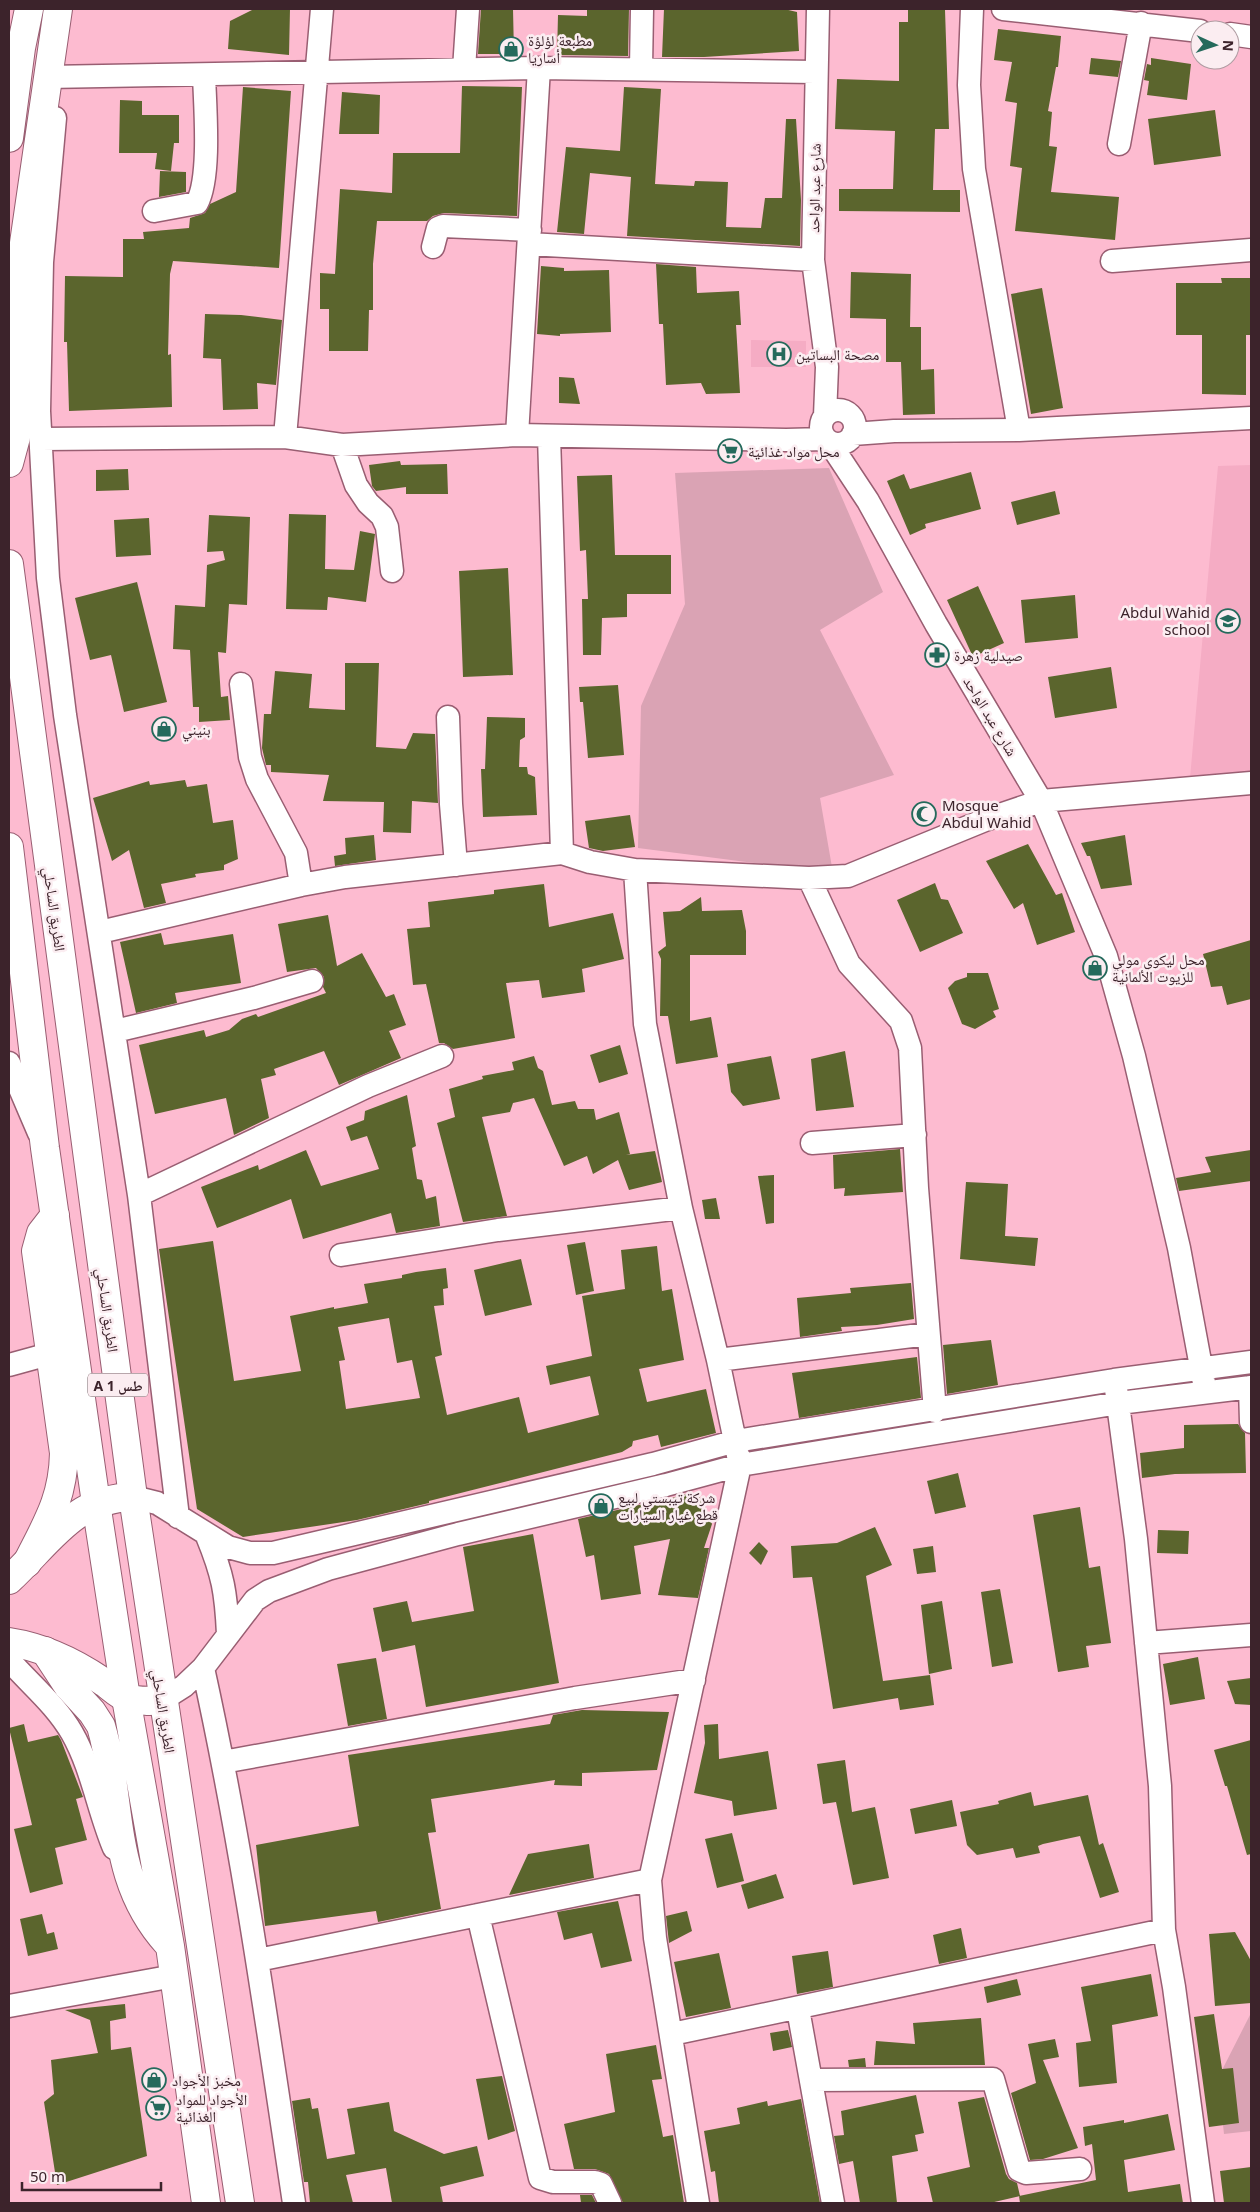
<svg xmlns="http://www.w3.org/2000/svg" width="1260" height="2212" font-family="'Noto Sans','Noto Naskh Arabic',sans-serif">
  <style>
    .built { fill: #f5acc4 }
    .green { fill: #daa3b4 }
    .building { fill: #5b652d; fill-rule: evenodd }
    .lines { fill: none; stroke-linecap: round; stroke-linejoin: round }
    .street-casing { stroke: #995e72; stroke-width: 25 }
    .secondary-casing { stroke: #995e72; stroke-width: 30 }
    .highway-casing { stroke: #995e72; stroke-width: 30 }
    .street { stroke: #fff; stroke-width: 22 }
    .secondary { stroke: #fff; stroke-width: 28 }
    .highway { stroke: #fff; stroke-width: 28 }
    .labels { text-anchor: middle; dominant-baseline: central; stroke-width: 5; stroke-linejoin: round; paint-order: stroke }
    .shield { fill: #fbedf1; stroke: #756066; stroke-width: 1 }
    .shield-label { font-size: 14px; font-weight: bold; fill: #3c232b }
    .poi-label { font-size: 15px; fill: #3c232b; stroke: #fbedf1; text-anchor: start }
    .street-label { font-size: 15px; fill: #3c232b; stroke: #fbedf1 }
  </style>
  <rect width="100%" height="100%" fill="#fdbbd0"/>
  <!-- built -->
  <path class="built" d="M751,340L806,341V367H751Z
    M1251,465V776L1190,778L1218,466Z"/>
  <!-- green -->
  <path class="green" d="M829,468L883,592L820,630L894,775L820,798L833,873L638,848L641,706L685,604L675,473Z
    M1251,2013V2131L1224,2134L1218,2078Z"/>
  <!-- building -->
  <path class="building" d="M254,9H290L289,55L228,49L230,21Z
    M481,9H513L514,54H478Z
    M587,9H629L628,56L557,55L558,15L587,16Z
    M664,9H784L797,12L799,51L704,57H662Z
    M908,10H945L949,129H935L933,190H960V212L839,211V189H893L895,131L835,129L837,79L899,81V22H908Z
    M998,29L1061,36L1058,67H1056L1048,111L1052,112L1049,146L1057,147L1051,192L1119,197L1115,240L1015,231L1022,168L1010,166L1017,103L1005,101L1012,62L994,60Z
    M1091,58L1121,61L1118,77L1089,74Z
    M1151,58L1191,64L1187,100L1147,95L1149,81L1144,80L1147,64L1151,65Z
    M462,86L522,87L517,216L444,213L433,216L427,221H377L373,264V310H369L368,351H329V309H320V273L335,274L340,189L392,193L393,153H460Z
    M243,87L291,91L279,268L173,261L170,274L168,355L171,354L172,407L69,411L67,342H64L65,276L123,277V239H144L143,232L189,228L190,218L205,213L210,204L236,192Z
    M624,87L661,89L655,184L694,186L695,181L728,182L726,227L761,228L765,198H782L786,119H796L801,200L800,246L627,236L631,177L590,173L584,234L557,232L566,147L620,151Z
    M342,92L380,95L379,134H339Z
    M120,100L142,101V115H179V143H174L171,171L155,169L157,153H119Z
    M1215,110L1221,156L1154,165L1148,119Z
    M160,171L186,172V192L159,197Z
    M656,264L696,267L697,293L739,291L741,325H736L740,393L706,394L701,383L666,385L663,324H659Z
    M541,266L564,268V271L609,270L611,332L560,334V336L537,334Z
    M851,272L911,274L910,327H921V370L934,369L935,414L903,415L901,362H886V319L850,318Z
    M1221,278H1251V335H1246V395L1202,394V335H1176V283H1222Z
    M1042,288L1063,408L1031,414L1011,294Z
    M205,314L241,315L282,320L276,385L257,383L258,409L223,410L221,359L203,358Z
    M559,377L574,378L580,404L559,403Z
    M400,461L401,465L447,464L448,494H406V487L376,491L372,486L369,465Z
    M128,469L129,490L96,491V470Z
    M971,472L981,509L925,524L926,528L910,535L887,481L904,474L910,489Z
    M612,475L615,555H671V594H627V617L602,618L601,655H583L582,599H588L586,550L580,551L577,476Z
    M1055,491L1060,514L1017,525L1011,502Z
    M289,514L326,515L325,569L354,570L360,531L375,534L366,602L328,597L327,610L286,609Z
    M209,515L250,517L247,605L229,604L226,653L218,652L221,697L228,696L230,720L199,722V707H193L190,650L173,649L175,605L205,607L207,565L225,560L223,551L207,552Z
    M149,518L151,555L116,557L114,520Z
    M508,568L513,675L463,677L459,571Z
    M137,582L167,702L124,712L111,655L90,660L75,598Z
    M978,586L1004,643L973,657L947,600Z
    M1075,595L1078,638L1025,643L1021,600Z
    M345,663H379L376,747L406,749L413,733L435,734L438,803L412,801L411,833L383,832L384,802L323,801L329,775L271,772V765H266L262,748L264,714H271L275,671L312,674L309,708L345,710Z
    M1111,667L1117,708L1055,718L1048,677Z
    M618,685L624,755L588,758L583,702H580L579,687Z
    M487,717L525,718V737L520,740L519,767H527L528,774L535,777L537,815L483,817L481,769H485Z
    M185,780L187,787L207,784L213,823L233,820L238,859L224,865V870L195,874L196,877L161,884L166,903L144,908L129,850L112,861L93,798L149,781L150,785Z
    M630,815L635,847L603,851L589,848L585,821Z
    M374,835L376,860L335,866L334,856L346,854L345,838Z
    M1125,835L1132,885L1101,889L1090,856H1087L1081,843Z
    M1028,844L1056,895L1062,893L1075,932L1037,945L1023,903L1014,909L986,861Z
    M935,883L941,899L948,900L963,933L920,952L897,900Z
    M544,884L549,927L613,913L624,959L582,969L585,992L542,998L539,980L506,983L515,1038L453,1049L444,1043H439L426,984L413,985L407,929L430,927L428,902L494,894V890Z
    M701,897L702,911L742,910L746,931V955H690V1021L711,1017L718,1057L676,1064L668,1016H660L661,959L658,952L666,946L663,912L680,911Z
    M328,915L337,966L362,953L386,997L394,994L406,1025L389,1031L401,1058L339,1085L324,1051L274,1069L276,1075L261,1079L269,1118L234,1135L226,1098L155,1114L139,1045L204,1030L206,1037L229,1030L242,1019L256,1014L258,1017L326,993L323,987L324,977L316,968L287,972L278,924Z
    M161,933L164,945L233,934L241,983L175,993L177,1003L136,1013L120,942Z
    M1251,940V999L1227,1005L1222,986L1211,987L1203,954Z
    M967,973H988L999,1009L993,1011L996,1017L975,1029L962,1024L948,988L955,981L967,977Z
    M620,1045L628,1074L599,1083L590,1055Z
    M845,1051L854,1107L816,1111L811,1059Z
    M534,1056L538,1068L543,1071L552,1105L575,1101L578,1109H594L596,1120L619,1112L630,1154L626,1155L655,1151L662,1182L629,1190L618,1160L593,1174L587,1156L564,1166L534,1098L522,1101L513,1103L510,1112L482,1117L507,1216L463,1222L437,1123L455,1117L449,1089L483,1079L482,1076L514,1070L512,1062Z
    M771,1056L780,1099L743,1106L731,1092L727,1064Z
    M407,1095L416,1146L412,1148L417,1179L422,1180L426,1199L436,1196L440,1226L396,1233L391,1213L303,1239L291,1199L217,1228L201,1187L258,1165L259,1170L306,1150L321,1186L379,1169L367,1136L351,1141L346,1127L364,1120L365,1111Z
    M900,1149L903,1192L844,1196L845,1188L834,1189L833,1155Z
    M1251,1150V1181L1179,1191L1176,1178L1211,1172L1205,1157Z
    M774,1175V1223L766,1224L758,1176Z
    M966,1182L1008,1184L1005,1236L1038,1238L1035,1266L960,1259Z
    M716,1198L720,1219H705L702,1200Z
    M213,1241L234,1381L301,1371L290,1316L334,1307V1309L368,1303L364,1284L402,1278V1275L416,1272L446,1268L448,1288L443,1289L444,1305L434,1306L442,1355L435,1357L447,1415L519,1397L528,1433L599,1415L590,1376L550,1385L546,1366L592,1356L582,1296L625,1289L621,1250L657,1246L662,1291L672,1289L684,1360L639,1369L647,1402L706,1389L716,1433L661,1447L658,1435L633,1441L632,1446L622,1452L429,1501V1503L357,1520L243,1537L197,1509L159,1249ZM389,1318L397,1363L412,1360L420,1398L346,1409L339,1361L345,1360L338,1327Z
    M585,1242L594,1291L576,1295L567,1245Z
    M521,1259L532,1305L485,1316L474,1270Z
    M911,1283L914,1319L877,1325L841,1327L842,1331L800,1337L797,1298L851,1293L850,1288Z
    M991,1340L998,1385L947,1394L943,1345Z
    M917,1357L921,1398L799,1418L792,1373Z
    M1238,1424L1245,1433L1246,1473L1175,1474L1142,1478L1140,1453L1184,1448V1425Z
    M958,1473L966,1507L935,1514L927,1481Z
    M692,1492L702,1499L712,1524L704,1548H709L698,1598L658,1595L670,1539L634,1546L641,1594L601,1600L594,1555L586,1557L578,1519L652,1502V1504Z
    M1080,1507L1089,1568L1100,1566L1111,1643L1086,1646L1089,1667L1058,1672L1033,1515Z
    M875,1527L892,1565L866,1576L883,1681L930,1675L934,1705L900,1710L898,1698L833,1709L812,1577L793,1578L791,1546L837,1543Z
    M1158,1530L1189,1531L1188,1554L1157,1553Z
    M533,1534L559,1683L426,1707L415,1645L382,1652L373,1608L407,1601L412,1622L474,1611L463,1547Z
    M759,1542L768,1551L761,1565L749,1553Z
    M933,1546L936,1572L917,1574L913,1549Z
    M1000,1589L1013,1663L992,1667L981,1592Z
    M942,1601L952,1669L929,1674L921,1605Z
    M1198,1657L1205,1699L1170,1705L1163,1664Z
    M376,1658L387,1719L348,1726L337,1664Z
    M1251,1678V1705L1235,1704L1227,1681Z
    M582,1710L669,1712L657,1770L582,1773V1786L554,1785L555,1780L431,1799L436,1832L428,1833L441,1909L378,1922L376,1911L265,1926L256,1845L359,1826L348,1755L550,1724L553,1715Z
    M24,1724L28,1742L58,1735L61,1740L83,1797L76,1799L87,1840L55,1848L63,1884L30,1893L14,1829L32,1825L9,1728Z
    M718,1724L719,1759L768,1751L777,1809L734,1816L732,1801L694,1793L705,1743L704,1725Z
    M1251,1740V1854L1247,1855L1227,1786H1225L1214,1750Z
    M845,1760L852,1812L875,1807L889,1878L853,1885L836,1802L823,1804L817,1764Z
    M1031,1792L1034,1806L1088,1795L1099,1845L1103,1843L1119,1892L1100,1898L1080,1836L1043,1844L1038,1846L1040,1853L1016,1858L1013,1848L977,1855L967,1845L960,1812L999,1804L998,1801Z
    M952,1800L957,1826L915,1834L910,1809Z
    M732,1833L744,1881L717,1888L705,1839Z
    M589,1844L594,1878L509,1895L528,1854Z
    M776,1874L784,1898L748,1909L741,1885Z
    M618,1901L632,1961L601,1968L592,1933L564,1940L557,1912Z
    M687,1911L692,1931L669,1943L666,1916Z
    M42,1914L47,1934L54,1932L58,1949L28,1956L20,1919Z
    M961,1928L967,1958L939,1964L933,1935Z
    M1235,1932L1251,1961V2003L1215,2006L1209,1934Z
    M828,1951L833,1987L797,1994L792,1956Z
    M719,1953L731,2008L686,2017L674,1962Z
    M1151,1974L1158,2016L1112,2025L1117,2083L1079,2087L1076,2043L1091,2041L1081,1987Z
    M1017,1979L1021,1995L987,2003L984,1987Z
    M125,2004L126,2018L110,2021L111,2050L131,2047L147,2156L57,2185L44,2102L54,2094L51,2060L98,2053L90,2020L65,2010Z
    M1214,2014L1222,2069L1233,2068L1239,2123L1209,2127L1194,2017Z
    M981,2018L985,2065H874L876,2041L915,2044L913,2023Z
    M788,2030L792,2047L773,2051L770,2033Z
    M1055,2039L1059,2057L1043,2060L1078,2148L1043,2159L1030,2160L1011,2093L1036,2083L1028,2044Z
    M656,2045L662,2079L652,2080L663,2137L673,2135L684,2203H623L609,2174L595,2169H574L564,2124L615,2112L606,2054Z
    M865,2058L866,2067H849L848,2060Z
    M502,2076L515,2131L488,2140L476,2079Z
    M916,2095L924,2133L915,2135L918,2151L892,2156L897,2203H860L853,2161L839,2164L834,2136L844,2135L841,2111Z
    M984,2097L1006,2174L1009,2179L1017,2183L1020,2196L990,2203H933L927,2177L970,2167L958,2102Z
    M310,2098L312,2109L318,2108L327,2159L355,2154L347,2109L389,2102L394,2131L444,2154L477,2146L484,2176L440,2187L443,2203H392L386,2168L346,2175L353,2203H310L308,2182H304L292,2101Z
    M801,2099L820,2203H719L715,2171L711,2172L704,2131L740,2124L737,2108L767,2101L768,2106Z
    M1168,2114L1175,2150L1124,2160L1128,2192L1180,2184L1183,2203H1020L1019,2196L1096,2180L1092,2144L1085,2146L1083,2127L1124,2120V2123Z
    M1251,2167V2203H1224L1220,2171Z
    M580,2195H592L596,2203H581Z"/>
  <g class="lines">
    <!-- street casing -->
    <g class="street-casing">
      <path id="street" d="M818,9L813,260L827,367L825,416
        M972,9L969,85L974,169L1019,430
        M1003,9L1200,31
        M1230,34L1251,37
        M641,68L642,9
        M464,69L468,9
        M47,77L539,68L815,72
        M55,118L42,262L39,411L48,578L65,715L139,1195L178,1517
        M1119,144L1141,23
        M154,211L197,203C211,177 205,106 204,75
        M529,244L813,260
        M433,247L438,228L443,226L530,230
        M1112,261L1251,250
        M821 427a17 17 0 1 1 34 0a17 17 0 1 1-34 0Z
        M853,434L894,431L1019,430L1251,418
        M517,435L539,68
        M549,436L562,853
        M285,437L322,9
        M41,439L285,437L342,445L517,435L786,440L825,439
        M829,442L868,501L936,624L1041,801L1106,956L1134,1056L1179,1248L1204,1383
        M342,445L356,485L368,503L382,516L387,527L392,571
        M241,684L250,757L257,779L296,853L301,885
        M448,717L451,804L456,865
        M635,870L645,1024L681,1208L718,1360L740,1465L650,1880L655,1938L698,2203
        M809,878L849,964L901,1021L910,1048L917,1188L935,1411
        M100,932L301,885L345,877L562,853L590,862L635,870L809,878L848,876L985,820L1041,801L1251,783
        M115,1031L254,998L312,981
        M9,1063L39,1133
        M812,1143L915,1135
        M139,1195L368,1086L442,1056
        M341,1255L498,1230L681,1208
        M718,1360L928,1334
        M9,1365L49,1354
        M1250,1387L1251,1422
        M1116,1389L1136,1539L1160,1786L1164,1930L1174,1987L1203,2203
        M133,1497L157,1503L228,1547L250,1553H273L653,1464L736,1441L1114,1380L1251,1362
        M207,1536C223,1575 226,1592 228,1634
        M1146,1643L1251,1635
        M9,1660C30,1684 56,1705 72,1733C92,1768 98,1810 114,1848
        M203,1668C242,1845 267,2024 294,2203
        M162,1700L184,1686L203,1668L255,1600L269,1591L328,1569L458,1534L666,1485L740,1465L1119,1403L1251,1387
        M223,1762L575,1698L694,1680
        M478,1915L540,2178L553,2182H595L601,2184L610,2203
        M258,1960L650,1880
        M9,2006L174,1976
        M798,2009L833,2203
        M672,2034L1164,1930
        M811,2080L993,2079L1019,2170L1026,2173L1080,2169"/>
    </g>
    <!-- secondary casing -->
    <g class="secondary-casing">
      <path id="secondary" d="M9,1580C49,1543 74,1498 133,1497
        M9,1642C42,1647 74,1662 102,1681C110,1686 118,1695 127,1698C139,1702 151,1701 162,1700"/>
    </g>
    <!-- highway casing -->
    <g class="highway-casing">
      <path id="highway" d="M9,138L21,48L29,9
        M9,463L16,437L23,250L58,9
        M9,564L133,1497L240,2203
        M9,847L45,1148L96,1503L126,1698L170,1946L206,2203
        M27,1563C47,1523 63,1499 64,1453L36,1251L41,1233L55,1215
        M45,1651L68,1686L92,1712L101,1726C124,1804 108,1878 168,1944"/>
    </g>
    <!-- street -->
    <use href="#street" class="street"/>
    <!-- secondary -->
    <use href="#secondary" class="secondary"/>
    <!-- highway -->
    <use href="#highway" class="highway"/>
  </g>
  <!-- icons -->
  <defs>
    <g id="shop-ring" transform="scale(1.25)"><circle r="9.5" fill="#fbedf1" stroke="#256a5c" stroke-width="1.5"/><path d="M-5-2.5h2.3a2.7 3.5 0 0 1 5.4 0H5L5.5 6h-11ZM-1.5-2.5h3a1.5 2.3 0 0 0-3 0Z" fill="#256a5c"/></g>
    <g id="hospital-ring" transform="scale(1.25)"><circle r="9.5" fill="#fbedf1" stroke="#256a5c" stroke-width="1.5"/><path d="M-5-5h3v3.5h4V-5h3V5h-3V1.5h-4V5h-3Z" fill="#256a5c"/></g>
    <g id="supermarket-ring" transform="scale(1.25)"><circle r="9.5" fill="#fbedf1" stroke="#256a5c" stroke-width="1.5"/><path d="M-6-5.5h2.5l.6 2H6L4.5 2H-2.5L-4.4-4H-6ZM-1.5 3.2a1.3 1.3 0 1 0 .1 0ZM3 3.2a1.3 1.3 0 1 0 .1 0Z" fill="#256a5c"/></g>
    <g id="school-ring" transform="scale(1.25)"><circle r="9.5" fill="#fbedf1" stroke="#256a5c" stroke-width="1.5"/><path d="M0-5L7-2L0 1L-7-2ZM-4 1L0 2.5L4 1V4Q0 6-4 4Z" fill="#256a5c"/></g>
    <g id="pharmacy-ring" transform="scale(1.25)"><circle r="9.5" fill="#fbedf1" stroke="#256a5c" stroke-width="1.5"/><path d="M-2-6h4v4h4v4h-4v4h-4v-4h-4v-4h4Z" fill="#256a5c"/></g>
    <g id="mosque-ring" transform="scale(1.25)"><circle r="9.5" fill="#fbedf1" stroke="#256a5c" stroke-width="1.5"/><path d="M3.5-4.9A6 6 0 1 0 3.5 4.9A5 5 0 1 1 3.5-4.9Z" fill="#256a5c"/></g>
  </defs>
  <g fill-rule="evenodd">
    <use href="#shop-ring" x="511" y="49"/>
    <use href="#hospital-ring" x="779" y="354"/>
    <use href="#supermarket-ring" x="730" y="451"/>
    <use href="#school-ring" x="1228" y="621"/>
    <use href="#pharmacy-ring" x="937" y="655"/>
    <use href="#shop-ring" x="164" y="729"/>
    <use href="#mosque-ring" x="924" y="814"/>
    <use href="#shop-ring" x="1095" y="968"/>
    <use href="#shop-ring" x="601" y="1506"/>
    <use href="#shop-ring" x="154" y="2080"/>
    <use href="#supermarket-ring" x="158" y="2108"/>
  </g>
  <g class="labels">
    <!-- shield labels -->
    <rect class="shield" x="88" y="1373.5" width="60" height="23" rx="4"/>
    <g class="shield-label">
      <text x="118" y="1385">A 1 طس</text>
    </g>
    <!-- poi labels -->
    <g class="poi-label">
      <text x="528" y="40">مطبعة لؤلؤة<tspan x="528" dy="17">أساريا</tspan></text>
      <text x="796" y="354">مصحة البساتين</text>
      <text x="748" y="451">محل مواد غذائية</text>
      <text x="1210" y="612" text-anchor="end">Abdul Wahid<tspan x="1210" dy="17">school</tspan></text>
      <text x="954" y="655">صيدلية زهرة</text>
      <text x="182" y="729">بنيني</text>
      <text x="942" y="805">Mosque<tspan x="942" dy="17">Abdul Wahid</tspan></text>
      <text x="1112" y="959">محل ليكوي مولي<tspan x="1112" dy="17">للزيوت الألمانية</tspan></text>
      <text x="618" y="1497">شركة تيبستي لبيع<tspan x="618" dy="17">قطع غيار السيارات</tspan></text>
      <text x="172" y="2080">مخبز الأجواد</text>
      <text x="176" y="2099">الأجواد للمواد<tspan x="176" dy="17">الغذائية</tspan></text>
    </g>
    <!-- street labels -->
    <g class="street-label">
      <text transform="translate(814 188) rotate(-89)">شارع عبد الواحد</text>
      <text transform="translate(991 716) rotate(59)">شارع عبد الواحد</text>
      <text transform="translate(55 909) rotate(82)">الطريق الساحلي</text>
      <text transform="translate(108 1310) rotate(82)">الطريق الساحلي</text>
      <text transform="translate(164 1711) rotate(81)">الطريق الساحلي</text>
    </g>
  </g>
  <!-- border -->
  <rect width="1260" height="2212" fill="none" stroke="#3c232b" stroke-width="20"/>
  <!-- north arrow -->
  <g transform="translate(1215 45) rotate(93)"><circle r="24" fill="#fbedf1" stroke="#af9ca2"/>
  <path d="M0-4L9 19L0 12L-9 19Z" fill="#256a5c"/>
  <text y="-8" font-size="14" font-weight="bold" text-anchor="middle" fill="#3c232b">N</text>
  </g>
  <!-- scale -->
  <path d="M22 2182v8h139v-8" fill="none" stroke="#3c232b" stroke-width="2.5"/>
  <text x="30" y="2182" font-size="15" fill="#3c232b" stroke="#fbedf1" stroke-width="4" paint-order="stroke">50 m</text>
</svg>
